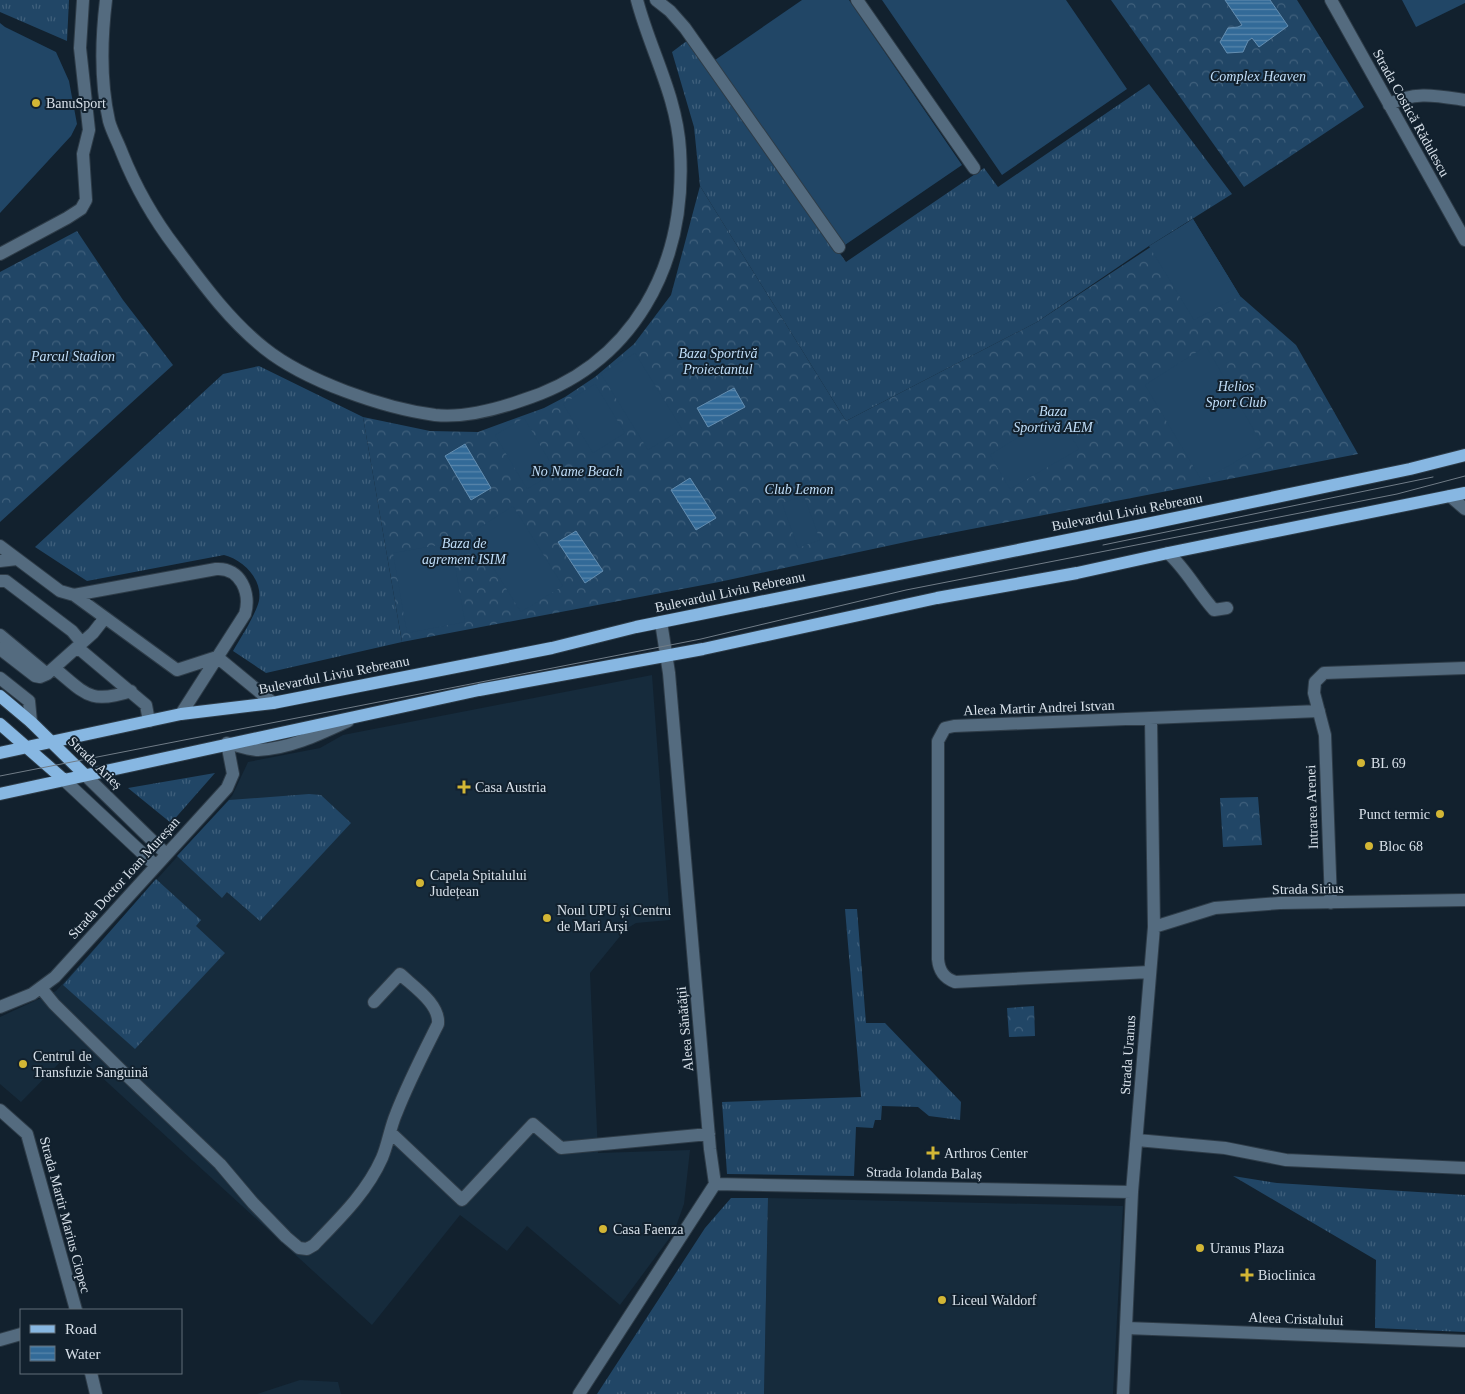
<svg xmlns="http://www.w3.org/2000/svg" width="1465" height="1394" font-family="'Times New Roman',serif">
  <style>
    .built { fill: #162b3c }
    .grass { fill: url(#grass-tufts) }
    .forest { fill: url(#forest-crowns) }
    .pitch { fill: #214666 }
    .water { fill: url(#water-rules); stroke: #648eb1 }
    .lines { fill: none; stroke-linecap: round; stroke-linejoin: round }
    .minor-casing { stroke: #2e3c48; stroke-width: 14 }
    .major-casing { stroke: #2e3c48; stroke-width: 14 }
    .minor { stroke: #546b7f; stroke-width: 12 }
    .major { stroke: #87b7e2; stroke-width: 12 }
    .tram { stroke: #707c87; stroke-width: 1 }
    .poi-dot { fill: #d3b635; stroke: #12212e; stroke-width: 2 }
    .labels { text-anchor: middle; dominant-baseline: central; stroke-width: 4; stroke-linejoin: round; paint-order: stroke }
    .park-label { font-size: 14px; font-style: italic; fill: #c0def9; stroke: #12212e }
    .poi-label { font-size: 14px; fill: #d8e1ea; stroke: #12212e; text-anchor: start }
    .street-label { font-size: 14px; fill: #d8e1ea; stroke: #12212e }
  </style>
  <defs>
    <pattern id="grass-tufts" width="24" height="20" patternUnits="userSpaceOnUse" patternTransform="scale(1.25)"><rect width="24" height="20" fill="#214666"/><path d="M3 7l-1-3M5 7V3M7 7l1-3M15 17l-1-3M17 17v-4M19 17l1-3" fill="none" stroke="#40607c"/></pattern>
    <pattern id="forest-crowns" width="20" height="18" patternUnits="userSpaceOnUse" patternTransform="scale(1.25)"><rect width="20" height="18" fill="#214666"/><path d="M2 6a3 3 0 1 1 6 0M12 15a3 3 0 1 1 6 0" fill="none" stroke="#40607c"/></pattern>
    <pattern id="water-rules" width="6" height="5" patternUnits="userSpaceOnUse" patternTransform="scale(1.25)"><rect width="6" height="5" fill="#326a98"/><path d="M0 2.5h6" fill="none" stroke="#5986ab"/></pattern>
  </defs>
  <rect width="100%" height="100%" fill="#12212e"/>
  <!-- built -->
  <path class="built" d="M652,675L670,920L636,923L626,929L590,973L598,1153L690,1150L684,1204L674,1232L620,1305L527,1226L507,1251L460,1215L372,1325L72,1050L21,1102L0,1084V1017L56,991L232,796L248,762L320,748L343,735Z
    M768,1198L1123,1206L1113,1394H764Z
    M300,1380L338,1382L341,1394H257Z"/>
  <!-- grass -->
  <path class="grass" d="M0,0H69L67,41L0,12Z
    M688,40L846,262L984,168L998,187L1149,84L1232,194L1149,246L1037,322L846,421L700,186L694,127L672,52Z
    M259,366L363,417L402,642L266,673L233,651C241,637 251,622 257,607C267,584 245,560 224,555L87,581L35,547L223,374Z
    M215,773L171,823L128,788Z
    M309,794L321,795L351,823L260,921L227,892L222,898L177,856L229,800Z
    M156,879L201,920L196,926L225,953L135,1049L63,985Z
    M845,909H857L866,1023H885L961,1102L960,1120L929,1116L918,1107L882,1106L881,1120H875L873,1128L856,1127L854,1176L727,1174L722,1102L861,1097Z
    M1233,1176L1277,1183L1465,1195V1332L1375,1328L1376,1260Z
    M731,1198H768L764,1394H597L705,1228Z"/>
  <!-- forest -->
  <path class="forest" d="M1111,0H1297L1364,107L1244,187Z
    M700,186L846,421L1037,322L1193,219L1240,296L1296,345L1358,454L915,540L719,582L402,642L363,417L430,431L478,432L544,408L565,397L595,377L634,344L671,295Z
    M77,231L123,300L173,365L0,522V272Z
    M1258,797L1262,845L1223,847L1220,798Z
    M1034,1006L1035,1036L1009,1037L1007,1008Z"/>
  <!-- pitch -->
  <path class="pitch" d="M802,0H849L962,165L842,247L715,60Z
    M882,0H1066L1127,89L1002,175Z
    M1402,0H1465V3L1416,27Z
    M0,23L5,27L56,52L69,81L77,124L71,136L0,213Z
    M1193,219L1240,296L1194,320L1149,246Z
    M1206,346L1263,446L1202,481L1145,385Z
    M635,353L682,429L648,450L601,374Z
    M595,384L625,433L593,453L563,404Z
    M1056,413L1079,449L1010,489L990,455Z
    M524,418L556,472L527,489L495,435Z
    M804,496L820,540L798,548L782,503Z
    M513,506L563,586L521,612L471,533Z
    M451,543L465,622L407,633L393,553Z"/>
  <!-- water -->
  <path class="water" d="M1225,0H1270L1288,26L1259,47L1252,38L1248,41L1243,52L1227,53L1220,42L1228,28L1238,27L1242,25Z
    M734,388L745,407L708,427L697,408Z
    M465,444L491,488L471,500L445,456Z
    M690,478L716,518L696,530L671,490Z
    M576,531L603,571L585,583L558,542Z"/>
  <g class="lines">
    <!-- minor casing -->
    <g class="minor-casing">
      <path id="minor" d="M106,0C101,41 100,81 109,121C112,132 118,142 122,153C136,188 153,218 176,248C203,284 229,320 264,348C305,381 383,408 435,415C463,418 494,410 520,401C634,366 687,265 680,150C677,96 650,50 637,0
        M656,0L670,11L685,28L839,247
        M857,0L974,168
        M1331,0L1465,240
        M1389,105C1413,90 1439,96 1465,100
        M0,254L67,218L81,209L86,200L83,154L89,130L80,48L83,0
        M1450,496L1465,509
        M0,546L60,591L74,595L177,670L217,657L273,703
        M1168,553C1186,569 1197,591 1214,610L1227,608
        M0,561L17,559
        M0,581H6L72,631L82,643
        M74,595L216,569C241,567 251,594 245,614L181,714
        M0,635L47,674
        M77,647L146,705L149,721
        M0,649L35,676L40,677L47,674L93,633L104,619
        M54,668C85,693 89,705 131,691
        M0,678L29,701L31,722
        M85,775L166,854
        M63,779L156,866
        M1331,903L1325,735L1314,693L1315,682L1324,673L1465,668
        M1154,927L1215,908L1280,903L1465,900
        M1149,972L955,982C944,978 939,971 938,959V741L945,728L954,726L1319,711
        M41,988L54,1004L123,1072L220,1164L253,1203L286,1237L299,1248L307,1249L314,1245C340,1218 367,1192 382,1158C388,1144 390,1128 396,1114C408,1083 423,1054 438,1024C440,1004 414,987 400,974L374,1002
        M0,1007L32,994L55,977L227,788L233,774L227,743C236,745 248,750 258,750C289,749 320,734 348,721
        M0,1110L27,1134L76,1310
        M390,1132L462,1200L533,1124L561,1148L709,1134
        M1137,1140L1225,1148L1286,1160L1465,1168
        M715,1184L1132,1192
        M1126,1328L1465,1341
        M0,1340L21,1334
        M91,1373L96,1394
        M579,1394L715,1184L710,1149L669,673L661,622
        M1123,1394L1132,1192L1154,927L1151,719"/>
    </g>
    <!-- major casing -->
    <g class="major-casing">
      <path id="major" d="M0,696L31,722L85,775
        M0,724L63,779
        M0,753L181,714L273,703L552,648L636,627L1142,525L1410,469L1465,455
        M0,794L479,690L703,649L937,598L1077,573L1168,553L1465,493"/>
    </g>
    <!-- minor -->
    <use href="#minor" class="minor"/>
    <!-- major -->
    <use href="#major" class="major"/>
    <!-- tram -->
    <path class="tram" d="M1103,545L1433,477
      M0,776L701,639L906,590L1397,494L1465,476"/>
  </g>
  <!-- markers -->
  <g class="poi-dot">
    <circle cx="36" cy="103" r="5"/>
    <circle cx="1361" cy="763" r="5"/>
    <path d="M461.5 779.5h5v5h5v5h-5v5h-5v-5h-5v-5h5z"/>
    <circle cx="1440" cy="814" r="5"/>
    <circle cx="1369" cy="846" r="5"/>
    <circle cx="420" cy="883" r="5"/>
    <circle cx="547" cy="918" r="5"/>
    <circle cx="23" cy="1064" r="5"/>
    <path d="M930.5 1145.5h5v5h5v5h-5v5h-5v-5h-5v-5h5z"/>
    <circle cx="603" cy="1229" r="5"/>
    <circle cx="1200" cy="1248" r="5"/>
    <path d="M1244.5 1267.5h5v5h5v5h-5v5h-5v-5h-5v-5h5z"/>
    <circle cx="942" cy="1300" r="5"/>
  </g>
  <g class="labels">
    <!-- park labels -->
    <g class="park-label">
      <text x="1258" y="76">Complex Heaven</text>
      <text x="718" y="353">Baza Sportivă<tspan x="718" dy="16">Proiectantul</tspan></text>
      <text x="73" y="356">Parcul Stadion</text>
      <text x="1236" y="386">Helios<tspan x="1236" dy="16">Sport Club</tspan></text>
      <text x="1053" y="411">Baza<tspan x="1053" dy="16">Sportivă AEM</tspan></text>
      <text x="577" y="471">No Name Beach</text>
      <text x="799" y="489">Club Lemon</text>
      <text x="464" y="543">Baza de<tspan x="464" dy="16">agrement ISIM</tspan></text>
    </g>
    <!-- poi labels -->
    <g class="poi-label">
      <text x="46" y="103">BanuSport</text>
      <text x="1371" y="763">BL 69</text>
      <text x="475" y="787">Casa Austria</text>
      <text x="1430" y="814" text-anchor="end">Punct termic</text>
      <text x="1379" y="846">Bloc 68</text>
      <text x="430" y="875">Capela Spitalului<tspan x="430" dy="16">Județean</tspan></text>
      <text x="557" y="910">Noul UPU și Centru<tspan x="557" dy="16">de Mari Arși</tspan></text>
      <text x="33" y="1056">Centrul de<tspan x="33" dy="16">Transfuzie Sanguină</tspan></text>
      <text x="944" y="1153">Arthros Center</text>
      <text x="613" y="1229">Casa Faenza</text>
      <text x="1210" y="1248">Uranus Plaza</text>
      <text x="1258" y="1275">Bioclinica</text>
      <text x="952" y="1300">Liceul Waldorf</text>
    </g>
    <!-- street labels -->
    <g class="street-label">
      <text transform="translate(1411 113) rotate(61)">Strada Costică Rădulescu</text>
      <text transform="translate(1127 512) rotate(-11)">Bulevardul Liviu Rebreanu</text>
      <text transform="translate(730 592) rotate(-12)">Bulevardul Liviu Rebreanu</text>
      <text transform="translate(334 675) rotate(-11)">Bulevardul Liviu Rebreanu</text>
      <text transform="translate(1039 708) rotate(-2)">Aleea Martir Andrei Istvan</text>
      <text transform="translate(95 763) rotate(44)">Strada Arieș</text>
      <text transform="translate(1312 807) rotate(-92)">Intrarea Arenei</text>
      <text transform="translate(124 878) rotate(-48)">Strada Doctor Ioan Mureșan</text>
      <text transform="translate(1308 889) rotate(-1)">Strada Sirius</text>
      <text transform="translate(685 1029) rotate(-95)">Aleea Sănătății</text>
      <text transform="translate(1128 1055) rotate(-86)">Strada Uranus</text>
      <text transform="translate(924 1173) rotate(1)">Strada Iolanda Balaș</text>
      <text transform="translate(65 1215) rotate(75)">Strada Martir Marius Ciopec</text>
      <text transform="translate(1296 1319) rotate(2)">Aleea Cristalului</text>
    </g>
  </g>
  <!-- legend -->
  <rect x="20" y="1309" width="162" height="65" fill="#12212e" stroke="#616e79"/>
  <rect x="30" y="1325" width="25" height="8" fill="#87b7e2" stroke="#616e79"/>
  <text x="65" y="1334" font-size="15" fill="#d8e1ea">Road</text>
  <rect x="30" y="1346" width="25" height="15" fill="url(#water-rules)" stroke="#616e79"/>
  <text x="65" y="1359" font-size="15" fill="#d8e1ea">Water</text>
</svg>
